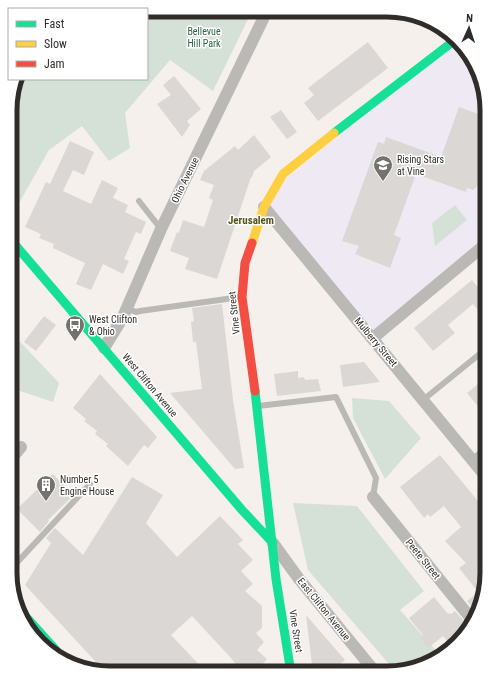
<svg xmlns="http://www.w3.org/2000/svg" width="497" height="683" font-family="'Roboto Condensed',sans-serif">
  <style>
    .education { fill: #efe9f4 }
    .green { fill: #d5e1d7 }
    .building { fill: #dbd7d4 }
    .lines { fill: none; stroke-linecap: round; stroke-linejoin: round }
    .lane { stroke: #bab9b6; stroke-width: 6 }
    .street { stroke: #bab9b6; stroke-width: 12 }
    .fast { stroke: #16e098; stroke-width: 9 }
    .slow { stroke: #ffcf43; stroke-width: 9 }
    .jam { stroke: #f24e42; stroke-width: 9 }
    .labels { text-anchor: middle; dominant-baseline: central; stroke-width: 3; stroke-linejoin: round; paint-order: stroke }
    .park-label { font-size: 10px; fill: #2b6549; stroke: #fff }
    .poi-label { font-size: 10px; fill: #302c29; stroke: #fff; text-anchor: start }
    .street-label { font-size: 10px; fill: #302c29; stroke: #fff }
    .neighbourhood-label { font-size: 11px; font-weight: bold; fill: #525419; stroke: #fff }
    .rim { fill: none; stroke: #302c29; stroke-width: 5 }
  </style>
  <rect width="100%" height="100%" fill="#f5f0ec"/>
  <!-- education -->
  <path class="education" d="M455,40L477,66L487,109V243L373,338L264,207L273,190Z"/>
  <!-- green -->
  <path class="green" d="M251,13L213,91L170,60L125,113L130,148L109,161L82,126L49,150L14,212L11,208V96L17,79H147V14Z
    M455,205L467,220L435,246L432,223Z
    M10,331L59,383L53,402L20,391L10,382Z
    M352,398L389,401L421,438L385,479L353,418Z
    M293,503L357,506L424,591L400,610L440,655L431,663L395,671L308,570Z"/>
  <!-- building -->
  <path class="building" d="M368,42L388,68L318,121L304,103L314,95L308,88Z
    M174,76L201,109L187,121L190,125L182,137L157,104L171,95L163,85Z
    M459,107L487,117V177L473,190L467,188L466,192L416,174L394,235L401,238L390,268L355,254L359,246L342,241L378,142L384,144L386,137L441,157Z
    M281,110L297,132L287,139L270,117Z
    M254,135L271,157L254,171L252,178L251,177L217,279L185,269L189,258L170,251L177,232L179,233L183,220L204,227L213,200L209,198L214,185L200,180L204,171L235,146L238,150Z
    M70,141L94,152L84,175L73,170L63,191L91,204L102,180L118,188L113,198L128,205L125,212L146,222L141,234L136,232L124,259L129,261L123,274L103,264L91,290L76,284L85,263L53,248L54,244L39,238L41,234L25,227L46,182L50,184Z
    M472,280L487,298V320L473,304L448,325L455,333L433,351L414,328Z
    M222,304L233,400L244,468L235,469L170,393L202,389L196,342H193L191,322L194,321L192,308Z
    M44,316L56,325L36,351L24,342Z
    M364,362L380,382L343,387L340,365Z
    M298,371V378L304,377L305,380L318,379L321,391L277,396L274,374Z
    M100,374L157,437L148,448L144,445L128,466L106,446L108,444L95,434L97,431L84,421L86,419L73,408Z
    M487,377V417L467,393Z
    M440,455L487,512V580L476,612L467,601L478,592L459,568L466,563L445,541L461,527L444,506L430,517L428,514L424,518L400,487Z
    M53,474L74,495L48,520L49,521L40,532L17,509Z
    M132,477L163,495L146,523L177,557L220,516L243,540L238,544L253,560L241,571L253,584L245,591L262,606V628L256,633L264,642L257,650L267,659L260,667L266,673H242L231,658L192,616L171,635L206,672H105L25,585L51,543L46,538L55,528L83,555Z
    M434,597L448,614L449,613L451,614L455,611L470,628L451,646L443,636L428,648L420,638L423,635L409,618Z
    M306,615L345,660L329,673H313Z"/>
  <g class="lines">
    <!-- lane -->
    <path class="lane" d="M139,201L161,229
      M126,308L136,312L140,311L241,297
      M423,400L487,348
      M258,406L336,397L376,478L373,497
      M10,440L21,447
      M10,570L90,484"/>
    <!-- street -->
    <path class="street" d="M264,207L487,478
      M373,338L487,243
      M104,348L123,317L161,229L266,13
      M10,460L21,447
      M474,462L487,451
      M373,497L473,621
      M273,543L299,579L376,673"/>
    <!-- fast -->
    <path class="fast" d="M334,133L455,40
      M11,240L242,510L273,543
      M255,391L276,579L291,673
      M18,608L64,659"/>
    <!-- slow -->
    <path class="slow" d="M252,243L264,207L283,174L334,133"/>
    <!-- jam -->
    <path class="jam" d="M252,243L245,263L242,297L255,391"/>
  </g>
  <!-- icons -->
  <defs>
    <g id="school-pin" transform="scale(1)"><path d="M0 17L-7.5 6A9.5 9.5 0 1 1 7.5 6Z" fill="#75716d" stroke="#fff"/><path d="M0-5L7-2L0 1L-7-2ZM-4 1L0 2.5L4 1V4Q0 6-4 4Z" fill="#fff"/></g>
    <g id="bus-pin" transform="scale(1)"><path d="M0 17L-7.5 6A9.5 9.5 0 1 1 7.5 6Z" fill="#75716d" stroke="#fff"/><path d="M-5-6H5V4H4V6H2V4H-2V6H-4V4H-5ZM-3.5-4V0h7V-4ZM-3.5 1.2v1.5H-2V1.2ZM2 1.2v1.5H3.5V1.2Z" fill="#fff"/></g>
    <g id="building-pin" transform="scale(1)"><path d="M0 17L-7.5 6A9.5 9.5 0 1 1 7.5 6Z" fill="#75716d" stroke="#fff"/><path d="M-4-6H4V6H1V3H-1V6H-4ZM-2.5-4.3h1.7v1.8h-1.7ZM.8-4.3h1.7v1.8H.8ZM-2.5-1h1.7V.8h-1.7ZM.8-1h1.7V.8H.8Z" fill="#fff"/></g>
  </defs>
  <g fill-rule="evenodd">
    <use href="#school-pin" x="383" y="165"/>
    <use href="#bus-pin" x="75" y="325"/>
    <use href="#building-pin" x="46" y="485"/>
  </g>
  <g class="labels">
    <!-- park labels -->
    <g class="park-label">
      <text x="204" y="31">Bellevue<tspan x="204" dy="12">Hill Park</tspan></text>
    </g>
    <!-- poi labels -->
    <g class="poi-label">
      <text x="397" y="159">Rising Stars<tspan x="397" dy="12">at Vine</tspan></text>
      <text x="89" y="319">West Clifton<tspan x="89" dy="12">&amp; Ohio</tspan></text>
      <text x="60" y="479">Number 5<tspan x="60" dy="12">Engine House</tspan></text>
    </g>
    <!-- street labels -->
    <g class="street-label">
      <text transform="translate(185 180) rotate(-64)">Ohio Avenue</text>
      <text transform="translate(234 313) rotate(-96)">Vine Street</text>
      <text transform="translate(376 342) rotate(50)">Mulberry Street</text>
      <text transform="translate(150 385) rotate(50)">West Clifton Avenue</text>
      <text transform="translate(423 559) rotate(51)">Peete Street</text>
      <text transform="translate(324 609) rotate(51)">East Clifton Avenue</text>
      <text transform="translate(296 631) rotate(81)">Vine Street</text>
    </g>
    <!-- neighbourhood labels -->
    <g class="neighbourhood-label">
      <text x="251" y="220">Jerusalem</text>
    </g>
  </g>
  <!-- crop -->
  <path d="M0 0H497V683H0ZM110 17H387A93 93 0 0 1 480 110V573A93 93 0 0 1 387 666H110A93 93 0 0 1 17 573V110A93 93 0 0 1 110 17Z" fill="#fff" fill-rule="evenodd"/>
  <path class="rim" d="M110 17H387A93 93 0 0 1 480 110V573A93 93 0 0 1 387 666H110A93 93 0 0 1 17 573V110A93 93 0 0 1 110 17Z"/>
  <!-- legend -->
  <rect x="8" y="8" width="140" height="72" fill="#ffffff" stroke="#acaba9"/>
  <rect x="16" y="21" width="20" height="6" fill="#16e098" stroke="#acaba9"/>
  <text x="44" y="28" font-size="12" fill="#302c29">Fast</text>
  <rect x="16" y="41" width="20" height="6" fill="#ffcf43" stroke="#acaba9"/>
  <text x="44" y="48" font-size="12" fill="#302c29">Slow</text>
  <rect x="16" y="61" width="20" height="6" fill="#f24e42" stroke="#acaba9"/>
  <text x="44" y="68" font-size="12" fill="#302c29">Jam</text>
  <!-- north arrow -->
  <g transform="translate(469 28) rotate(3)" stroke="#ffffff" stroke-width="3" paint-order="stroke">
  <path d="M0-3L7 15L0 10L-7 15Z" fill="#302c29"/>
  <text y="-6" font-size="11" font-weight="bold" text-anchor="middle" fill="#302c29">N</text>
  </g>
</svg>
